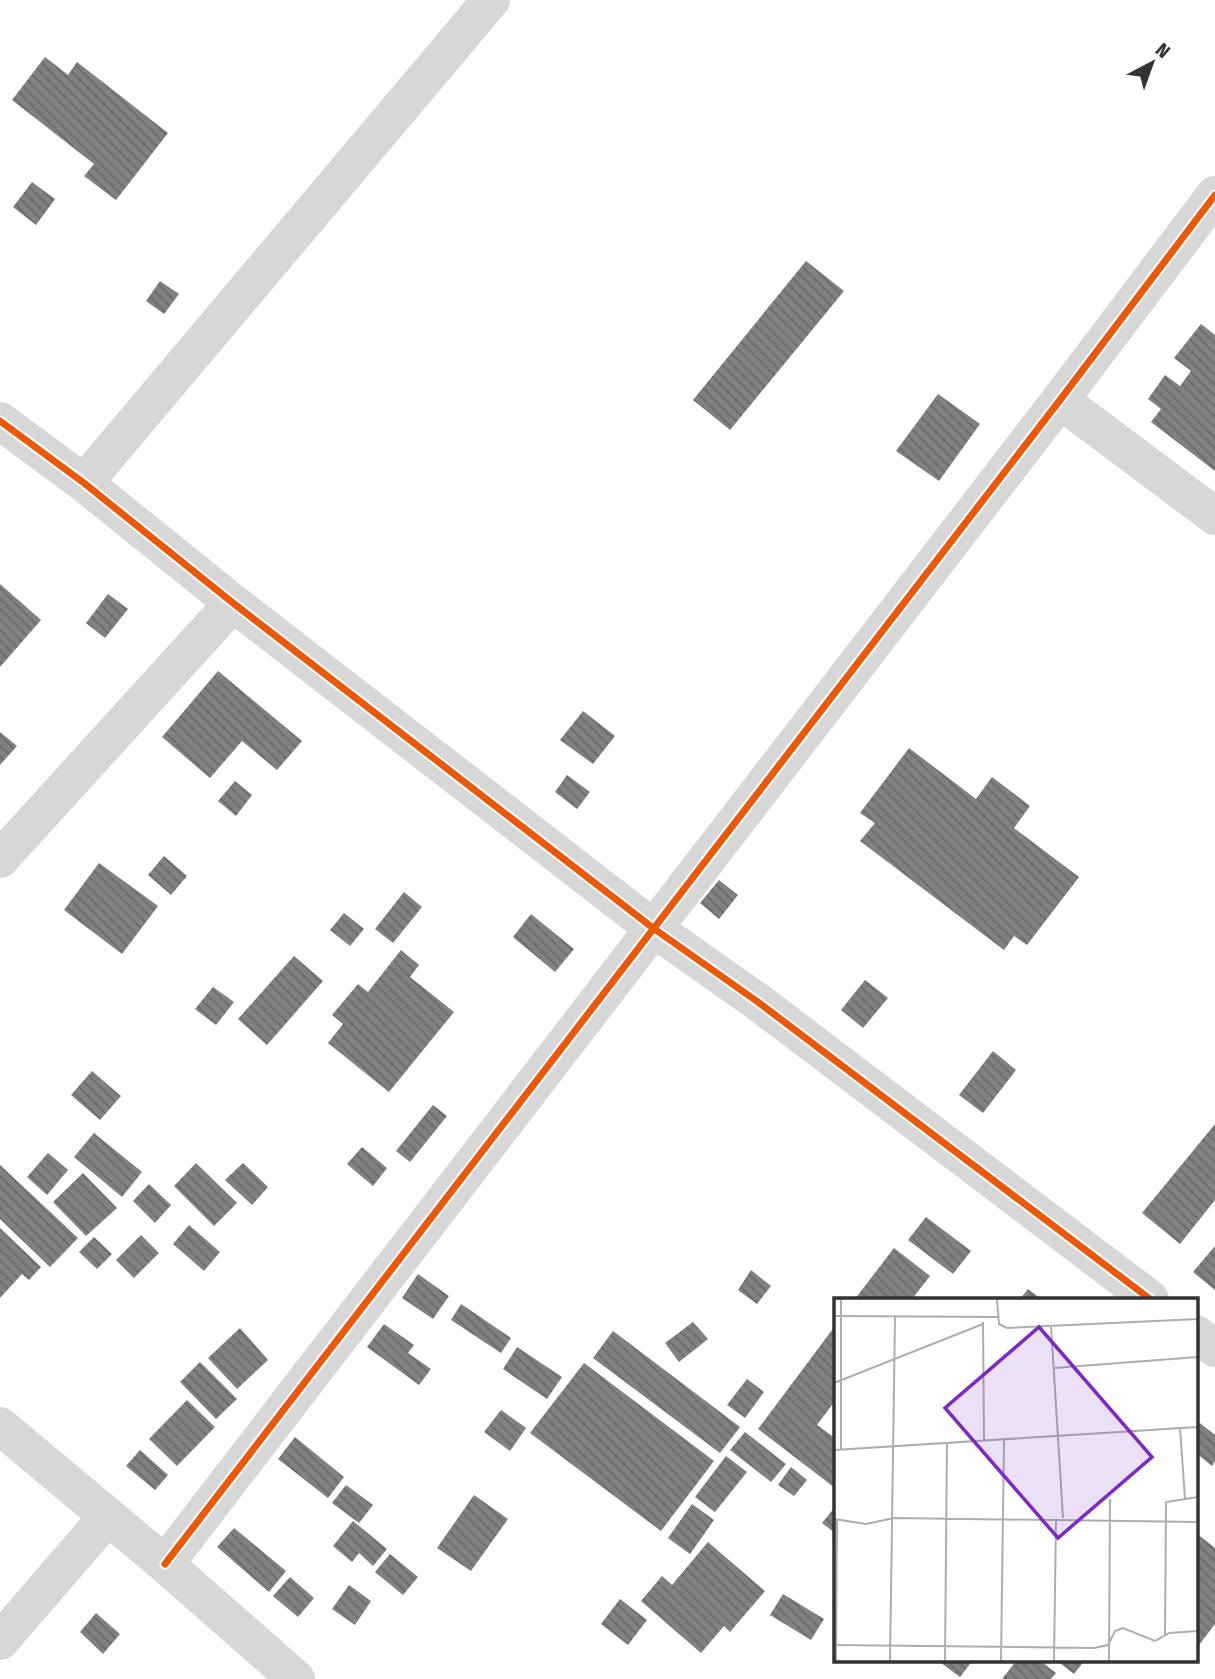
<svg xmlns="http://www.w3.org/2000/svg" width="1215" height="1679" font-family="'Fira Sans Condensed',sans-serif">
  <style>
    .building { fill: url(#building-back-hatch) }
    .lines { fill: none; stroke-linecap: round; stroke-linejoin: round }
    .street { stroke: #d7d7d7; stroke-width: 38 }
    .cycleway-casing { stroke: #fff; stroke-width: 11 }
    .cycleway { stroke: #e8590c; stroke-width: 7 }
    .inset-road { fill: none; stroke: #adadad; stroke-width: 2 }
    .view { fill: #7b2cbf; fill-opacity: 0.15; stroke: #7b2cbf; stroke-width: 3.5 }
    .inset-edge { fill: none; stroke: #333; stroke-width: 3.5 }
  </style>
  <defs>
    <pattern id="building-back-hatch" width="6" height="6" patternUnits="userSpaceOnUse" patternTransform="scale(1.75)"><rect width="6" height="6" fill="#818181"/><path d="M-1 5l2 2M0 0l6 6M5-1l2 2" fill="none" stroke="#6a6a6a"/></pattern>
  </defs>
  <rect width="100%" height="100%" fill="#fff"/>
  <!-- building -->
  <path class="building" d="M45,57L68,75L77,62L168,133L116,200L84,176L94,164L12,100Z
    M32,182L55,199L36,225L13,207Z
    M806,261L844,291L730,430L693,400Z
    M160,281L179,294L164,314L146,301Z
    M1201,324L1215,335V471L1151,422L1161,409L1148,399L1165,375L1180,386L1191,371L1174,358Z
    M938,394L980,424L939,481L896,451Z
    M0,584L41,620L0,667Z
    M108,594L128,609L105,638L86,623Z
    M218,671L302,741L277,770L242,741L210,778L162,737Z
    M583,711L615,736L593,764L560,740Z
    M0,732L17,746L0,765Z
    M909,748L976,799L992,777L1030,806L1014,828L1079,877L1027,945L1014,936L1004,950L860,841L875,823L860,813Z
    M567,775L590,792L577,809L555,792Z
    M235,781L252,795L236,816L218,801Z
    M164,856L187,876L171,895L148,875Z
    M99,863L158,906L122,954L64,910Z
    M719,880L738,895L719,919L700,903Z
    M404,892L422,907L393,943L375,929Z
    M344,913L364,929L350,946L330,930Z
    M531,914L574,949L555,972L513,937Z
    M401,950L419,965L410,977L454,1012L389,1092L328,1043L343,1024L332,1015L358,984L368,992Z
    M294,956L323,981L267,1045L238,1019Z
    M865,980L888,998L863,1028L841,1010Z
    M213,987L234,1002L216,1025L195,1009Z
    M993,1051L1016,1070L983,1113L959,1095Z
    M92,1071L121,1096L100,1120L71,1095Z
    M433,1105L447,1116L410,1162L396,1151Z
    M1215,1124V1200L1180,1244L1142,1213Z
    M94,1133L142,1172L122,1197L74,1157Z
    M362,1147L387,1168L373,1186L347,1164Z
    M48,1153L68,1170L47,1195L27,1177Z
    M196,1163L237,1203L214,1226L174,1186Z
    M243,1163L268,1187L252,1205L225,1180Z
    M0,1165L78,1238L50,1267L0,1219Z
    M83,1173L117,1208L86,1236L53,1202Z
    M149,1184L171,1205L155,1223L133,1201Z
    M926,1217L971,1251L953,1274L908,1240Z
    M189,1225L220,1252L204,1271L173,1244Z
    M0,1228L41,1267L29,1280L22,1274L0,1298Z
    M141,1235L159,1253L134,1278L116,1260Z
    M94,1237L112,1254L97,1269L79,1252Z
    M1215,1246V1290L1193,1272Z
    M894,1248L930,1276L912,1299H855Z
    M751,1270L771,1286L757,1304L738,1290Z
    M418,1274L449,1296L433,1319L402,1298Z
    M1028,1289L1041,1299H1020Z
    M461,1304L511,1338L501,1353L451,1320Z
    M693,1322L708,1339L679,1362L665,1343Z
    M384,1324L414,1345L408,1353L431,1369L419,1385L367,1347Z
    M835,1326V1401L817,1425L835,1438V1488L758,1429Z
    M240,1328L268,1360L237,1389L208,1358Z
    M613,1331L740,1427L720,1453L593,1358Z
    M517,1347L562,1377L547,1399L503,1369Z
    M200,1362L237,1399L216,1419L180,1382Z
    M584,1363L714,1461L661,1531L530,1433Z
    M747,1379L764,1392L745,1418L727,1405Z
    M187,1400L215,1427L177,1466L149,1439Z
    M501,1410L526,1428L510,1451L484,1432Z
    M1196,1420L1215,1435V1461L1212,1466L1196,1453Z
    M745,1432L786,1464L771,1482L730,1450Z
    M295,1437L344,1477L328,1498L278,1459Z
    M140,1450L168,1475L155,1490L126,1466Z
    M726,1456L747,1472L715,1512L695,1497Z
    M791,1467L807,1480L794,1496L778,1485Z
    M346,1485L373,1505L359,1523L332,1503Z
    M474,1495L508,1519L471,1571L437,1548Z
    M692,1504L714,1520L690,1554L668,1538Z
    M835,1507V1533L822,1523Z
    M353,1521L387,1549L373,1566L359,1553L352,1562L333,1546Z
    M234,1528L286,1571L269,1592L217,1547Z
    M1196,1533L1215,1548V1624L1196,1649Z
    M708,1542L765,1591L730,1632L724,1626L701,1653L641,1601L662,1576L672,1585Z
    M390,1554L418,1577L403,1595L375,1572Z
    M290,1577L314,1598L298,1617L273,1596Z
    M349,1585L371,1601L355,1625L332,1609Z
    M783,1594L824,1619L811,1640L770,1615Z
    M620,1599L647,1620L628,1645L601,1624Z
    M96,1613L120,1634L103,1654L80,1632Z
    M937,1660H973L960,1677Z
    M1017,1660H1039L1056,1673L1051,1679H1002Z
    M1056,1660H1085L1074,1674Z"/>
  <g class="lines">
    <!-- street -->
    <path class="street" d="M1060,400L1215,516
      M0,421L84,483L233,603L653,928L758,1002L1150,1299
      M84,483L491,0
      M0,859L233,603
      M1196,1334L1215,1348
      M0,1426L165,1564L296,1679
      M165,1564L1060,400L1215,195
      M0,1641L108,1516"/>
    <!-- cycleway casing -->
    <g class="cycleway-casing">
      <path id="cycleway" d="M0,421L84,483L233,603L653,928L758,1002L1150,1299
        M165,1564L1060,400L1215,195"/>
    </g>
    <!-- cycleway -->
    <use href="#cycleway" class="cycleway"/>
  </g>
  <!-- overview -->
  <g transform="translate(834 1298)">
    <rect width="364" height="364" fill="#fff"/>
    <path class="inset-road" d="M7,1V151M163,1L165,26L173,30L364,21M0,18L164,19M149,24L150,142M217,28L229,220M220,70L364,59M0,85L149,26M346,130L351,201M0,152L364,129M0,221L32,226L60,220L364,224M331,338L332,204L364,199M0,347L260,350L274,347L281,333L289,330L321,343L335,335L364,333M2,363L3,222M56,363L61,19M111,363L113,145M167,363L170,142M220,363L222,221M275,363L276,201"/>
    <path class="view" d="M205,29L318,159L224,240L111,110Z"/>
    <rect width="364" height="364" class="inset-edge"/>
  </g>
  <!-- north arrow -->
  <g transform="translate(1152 63) rotate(41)" stroke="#ffffff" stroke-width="5" paint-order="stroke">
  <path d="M0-5L12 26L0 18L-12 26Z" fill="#333333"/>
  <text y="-10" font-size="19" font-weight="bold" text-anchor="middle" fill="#333333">N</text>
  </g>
</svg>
